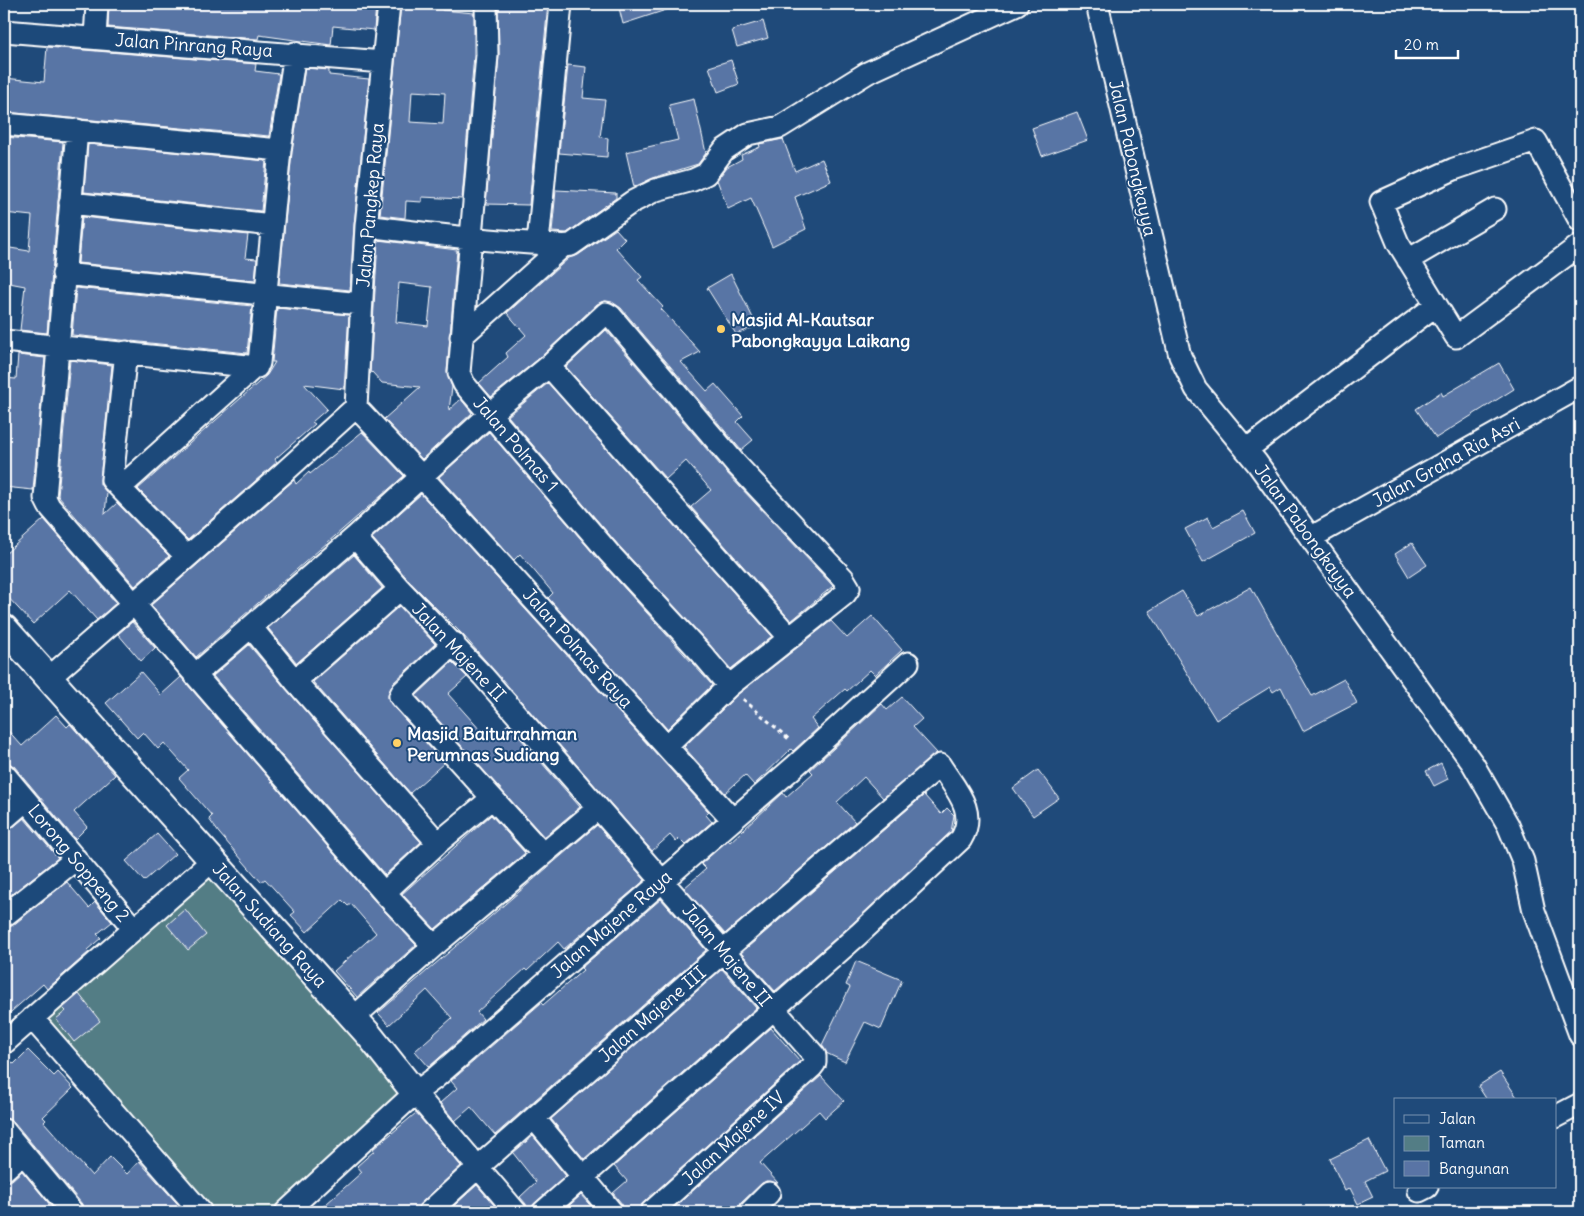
<svg xmlns="http://www.w3.org/2000/svg" width="1584" height="1216" font-family="Delius,sans-serif">
  <style>
    .green { fill: #537d85; stroke: #a9bec2 }
    .building { fill: #5974a5; stroke: #fff; fill-rule: evenodd }
    .lines { fill: none; stroke-linecap: round; stroke-linejoin: round }
    .minor-casing { stroke: #fff; stroke-width: 25 }
    .tertiary-casing { stroke: #fff; stroke-width: 30 }
    .path { stroke: #fff; stroke-width: 3; stroke-dasharray: 4 4; stroke-linecap: butt }
    .minor { stroke: #1f4a7a; stroke-width: 21 }
    .tertiary { stroke: #1f4a7a; stroke-width: 26 }
    .poi-dot { fill: #ffd166; stroke: #1f4a7a; stroke-width: 2 }
    .labels { text-anchor: middle; dominant-baseline: central; stroke-width: 4; stroke-linejoin: round; paint-order: stroke }
    .street-label { font-size: 18px; fill: #fff; stroke: #1f4a7a }
    .poi-label { font-size: 18px; font-weight: bold; fill: #fff; stroke: #1f4a7a; text-anchor: start }
  </style>
  <rect width="100%" height="100%" fill="#1f4a7a"/>
  <filter id="ink" filterUnits="userSpaceOnUse"><feTurbulence type="fractalNoise" baseFrequency=".02" numOctaves="2"/><feDisplacementMap in="SourceGraphic" scale="10" xChannelSelector="R" yChannelSelector="G"/><feConvolveMatrix kernelMatrix="1 2 1 2 8 2 1 2 1" color-interpolation-filters="sRGB"/></filter>
  <g filter="url(#ink)">
    <!-- green -->
    <path class="green" d="M212,861L415,1093L286,1212H200L32,1018Z"/>
    <!-- building -->
    <path class="building" d="M109,4H376L374,30L333,26L331,45L259,35L258,39L108,27Z
      M401,4H443L442,10L474,13V55L462,199L422,197V202L406,201L405,218L380,215ZM412,91L445,93L443,124L410,122Z
      M498,4H548L529,205L486,204L499,56Z
      M618,4H675V7L623,24Z
      M763,21L768,38L737,47L732,30Z
      M47,47L256,64L255,71L279,74L269,136L4,112V78L44,82Z
      M731,60L739,84L718,92L709,67Z
      M568,65L586,67L583,98L605,100L600,137L608,138L607,157L559,153Z
      M305,68L329,70V75L369,79L354,225L350,290L279,283L292,152Z
      M694,99L706,153L698,164L653,178L634,187L626,152L678,140L669,105Z
      M1077,112L1088,140L1042,156L1032,128Z
      M4,137L63,142L47,333L20,330L25,286L4,282V247L29,251L32,216L4,213Z
      M783,139L795,171L822,159L831,181L795,197L806,229L772,246L751,198L728,209L717,180L727,167L742,159L741,155L760,147L759,144Z
      M88,144L266,161L261,211L84,192Z
      M556,190L616,193V198L567,233L552,232Z
      M82,217L248,235L245,258L257,259L255,281L78,263Z
      M616,229L625,239L616,248L642,277L638,280L663,307L661,309L700,352L681,362L707,391L715,384L743,416L737,422L753,440L741,450L621,308L612,302L604,301L597,304L541,357L491,397L479,383L508,357L506,353L526,335L507,313L569,258L578,255Z
      M378,240L457,250L447,372L452,387L449,410L461,399L472,413L422,459L384,419L420,387L382,383L372,372L370,374ZM399,283L432,287L428,326L396,322Z
      M731,274L757,326L736,334L707,288Z
      M76,288L252,306L247,353L72,335Z
      M277,308L349,315L344,389L304,384L327,409L312,422L315,424L275,459L277,462L188,540L138,489L267,375L275,362H272Z
      M606,330L726,472L833,586L791,621L691,507L711,490L686,461L666,479L566,367Z
      M18,355L45,358L33,490L4,487V378L16,379Z
      M70,360L112,365L100,479V484L107,493L105,514L117,503L169,556L135,586L58,496Z
      M1499,363L1514,389L1436,438L1416,409L1441,392L1443,396Z
      M548,383L772,636L731,669L618,545L508,416Z
      M362,432L404,476L196,657L151,605L294,480L296,484L309,472L310,474Z
      M489,432L600,561L712,685L667,729L548,598L553,593L520,554L514,560L439,477Z
      M421,494L709,812L706,815L712,822L685,845L679,839L676,842L670,835L652,851L463,635L409,581L372,538Z
      M1243,511L1255,533L1203,562L1185,529L1208,517L1213,527Z
      M44,519L116,603L97,620L70,590L33,624L4,593V555Z
      M1412,543L1427,565L1409,577L1395,554Z
      M354,555L382,588L297,663L268,628Z
      M1251,587L1312,696L1344,679L1357,703L1303,731L1281,687L1273,692L1270,687L1216,720L1149,611L1182,591L1198,616Z
      M399,606L435,644L393,683L388,698L391,704L444,763L410,793L313,682Z
      M872,616L902,650L875,675L870,670L847,691L845,689L811,719L818,728L793,751L791,749L754,785L745,775L725,793L684,747L737,695L831,621L847,638Z
      M132,622L155,648L141,661L118,634Z
      M249,645L286,689L421,842L385,875L213,676Z
      M452,662L467,677L448,694L490,741L508,724L580,807L544,837L416,696Z
      M141,672L161,695L181,677L375,901L416,945L357,997L334,971L376,933L351,904L348,906L342,900L307,932L291,915L295,912L265,879L261,882L219,833L209,819L212,816L179,778L188,770L164,743L158,749L143,732L137,738L106,703Z
      M902,697L922,719L913,727L937,753L883,798L864,777L837,802L855,822L725,934L684,888L706,869L701,864L728,840L730,842L783,793L786,797L813,773L810,770L882,704L887,710Z
      M56,715L67,727L70,724L115,775L74,812L87,827L75,839L14,766L4,762V726L22,746Z
      M1441,763L1448,779L1434,786L1426,771Z
      M1038,770L1059,798L1033,816L1013,788Z
      M924,795L941,814L947,808L954,815L951,832L851,925L775,991L741,953Z
      M491,815L525,853L435,929L402,894Z
      M24,818L58,858L4,900V831L12,828Z
      M597,825L645,880L564,949L558,942L527,971L525,969L477,1012L483,1019L429,1067L415,1051L452,1018L427,990L389,1025L378,1013Z
      M157,834L175,854L144,881L126,861Z
      M67,882L89,908L95,902L112,922L97,934L101,938L87,950L89,952L47,989L43,984L4,1018V928L12,926Z
      M661,899L706,950L495,1135L471,1107L455,1121L440,1103L457,1088L451,1081L541,1003L543,1005L583,970L581,968Z
      M185,909L206,935L188,950L167,925Z
      M856,961L902,980L881,1029L865,1022L845,1062L826,1053L822,1045L850,987L846,985Z
      M722,969L756,1008L584,1159L551,1119Z
      M79,994L100,1021L74,1042L56,1019L66,1011L63,1008Z
      M771,1028L800,1061L643,1203L639,1212H624L622,1204L613,1193L627,1181L614,1166Z
      M28,1050L54,1076L58,1072L73,1088L43,1117L46,1120L44,1122L92,1176L110,1157L127,1174L139,1161L185,1212H84L82,1204L14,1122L4,1118V1055L14,1064Z
      M1500,1072L1519,1100H1487L1478,1086Z
      M821,1076L844,1101L825,1118L819,1111L760,1163L778,1183L766,1181L761,1184L741,1203L738,1212H669Z
      M416,1113L461,1166L421,1203L417,1212H317L362,1172L357,1166L374,1151L373,1149Z
      M533,1136L566,1176L535,1203L531,1212H528L526,1204L520,1197L536,1182L513,1153Z
      M1369,1140L1385,1171L1365,1181L1373,1197L1358,1204L1350,1188L1345,1191L1330,1159Z
      M22,1171L56,1212H4V1182L12,1180Z
      M477,1185L500,1212H447Z
      M581,1195L596,1212H562Z"/>
    <g class="lines">
      <!-- minor casing -->
      <g class="minor-casing">
        <path id="minor" d="M486,4L487,55L459,373L464,384L609,553L702,654L729,686
          M1097,4L1180,356L1196,389L1257,463L1473,764L1508,825L1523,861L1534,911L1580,1035
          M4,31L383,62
          M95,38L97,4
          M4,124L280,150
          M77,130L45,498L49,506L384,893L434,946L353,1018
          M70,203L272,225
          M1580,221L1536,141L1454,169L1381,202L1398,243L1456,337L1580,245
          M366,226C421,233 475,240 530,243C544,243 557,247 571,245L632,202L656,190L693,180L706,174L724,150L748,134L780,127L867,73L1017,4
          M538,243L561,4
          M1408,260L1495,209
          M63,274L361,304
          M461,337L562,247
          M4,341L257,367
          M126,352L112,480L187,557
          M549,366L606,313L611,316L736,464L843,578L849,588L845,594L729,686L667,746
          M356,407L422,477L733,820
          M356,407L366,226L389,4
          M1246,450L1436,305
          M120,488L259,363L280,150L295,53
          M355,537L490,414L549,366L790,638
          M1312,537L1580,387
          M252,628L295,681L400,589
          M454,643L402,692L400,696L543,854
          M195,675L355,537L400,589L483,676L815,1056V1063L812,1067L651,1212
          M50,677L281,475L356,407
          M295,681L438,843L491,799
          M4,774L134,929
          M4,819L26,800
          M384,893L438,843
          M4,916L76,859
          M434,946L597,809
          M32,1018L201,1212
          M4,1043L212,861
          M415,1093L516,1212
          M1555,1117L1580,1104
          M534,1118L612,1212
          M4,1130L72,1212
          M4,1170L23,1153
          M1419,1191L1427,1187
          M286,1212L415,1093L435,1078L794,767L908,663
          M429,1212L478,1167L724,951L940,765C955,789 978,811 961,839L859,934L543,1212
          M750,1212L769,1193"/>
      </g>
      <!-- tertiary casing -->
      <g class="tertiary-casing">
        <path id="tertiary" d="M4,628L369,1035L415,1093"/>
      </g>
      <!-- path -->
      <path class="path" d="M743,699L791,741"/>
      <!-- minor -->
      <use href="#minor" class="minor"/>
      <!-- tertiary -->
      <use href="#tertiary" class="tertiary"/>
    </g>
  </g>
  <!-- markers -->
  <g class="poi-dot">
    <circle cx="721" cy="329" r="5"/>
    <circle cx="397" cy="743" r="5"/>
  </g>
  <g class="labels">
    <!-- street labels -->
    <g class="street-label">
      <text transform="translate(194 45) rotate(4)">Jalan Pinrang Raya</text>
      <text transform="translate(1133 158) rotate(77)">Jalan Pabongkayya</text>
      <text transform="translate(370 205) rotate(-85)">Jalan Pangkep Raya</text>
      <text transform="translate(516 444) rotate(49)">Jalan Polmas 1</text>
      <text transform="translate(1446 462) rotate(-29)">Jalan Graha Ria Asri</text>
      <text transform="translate(1306 531) rotate(54)">Jalan Pabongkayya</text>
      <text transform="translate(578 648) rotate(48)">Jalan Polmas Raya</text>
      <text transform="translate(459 652) rotate(47)">Jalan Majene II</text>
      <text transform="translate(79 863) rotate(50)">Lorong Soppeng 2</text>
      <text transform="translate(611 924) rotate(-41)">Jalan Majene Raya</text>
      <text transform="translate(270 925) rotate(48)">Jalan Sudiang Raya</text>
      <text transform="translate(727 955) rotate(50)">Jalan Majene II</text>
      <text transform="translate(652 1014) rotate(-41)">Jalan Majene III</text>
      <text transform="translate(733 1138) rotate(-42)">Jalan Majene IV</text>
    </g>
    <!-- poi labels -->
    <g class="poi-label">
      <text x="731" y="319">Masjid Al-Kautsar<tspan x="731" dy="21">Pabongkayya Laikang</tspan></text>
      <text x="407" y="733">Masjid Baiturrahman<tspan x="407" dy="21">Perumnas Sudiang</tspan></text>
    </g>
  </g>
  <!-- margin -->
  <rect width="1584" height="1216" fill="none" stroke="#1f4a7a" stroke-width="20"/>
  <rect x="10" y="10" width="1564" height="1196" fill="none" stroke="#fff" stroke-width="2" filter="url(#ink)"/>
  <!-- legend -->
  <rect x="1394" y="1098" width="162" height="90" fill="#1f4a7a" stroke="#7992af"/>
  <rect x="1404" y="1115" width="25" height="8" fill="#1f4a7a" stroke="#7992af"/>
  <text x="1439" y="1124" font-size="15" fill="#ffffff">Jalan</text>
  <rect x="1404" y="1136" width="25" height="15" fill="#537d85" stroke="#7992af"/>
  <text x="1439" y="1148" font-size="15" fill="#ffffff">Taman</text>
  <rect x="1404" y="1161" width="25" height="15" fill="#5974a5" stroke="#7992af"/>
  <text x="1439" y="1174" font-size="15" fill="#ffffff">Bangunan</text>
  <!-- scale -->
  <path d="M1396 50v8h62v-8" fill="none" stroke="#ffffff" stroke-width="2.5"/>
  <text x="1404" y="50" font-size="15" fill="#ffffff" stroke="#1f4a7a" stroke-width="4" paint-order="stroke">20 m</text>
</svg>
